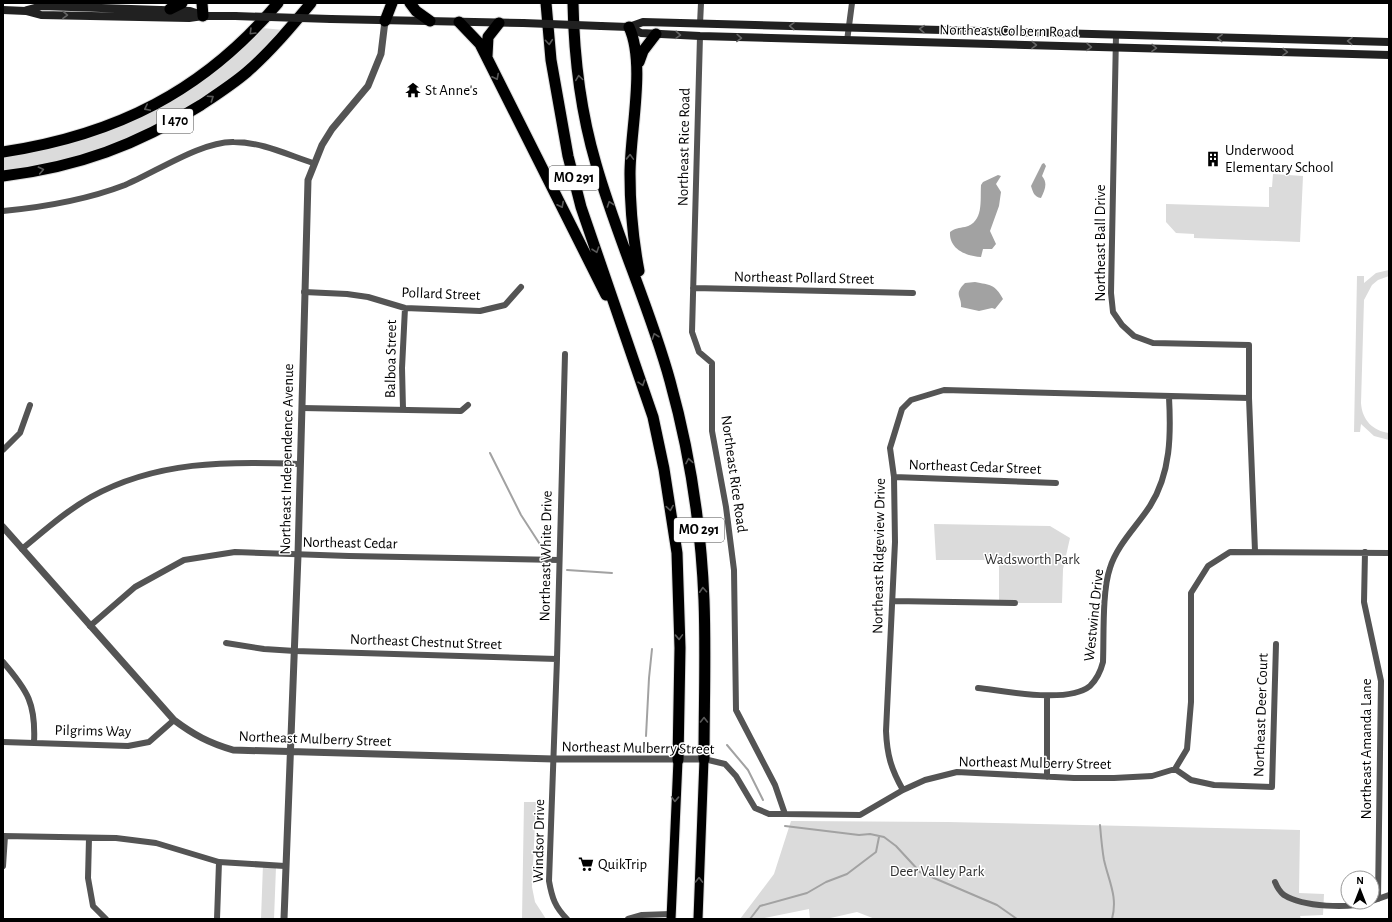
<svg xmlns="http://www.w3.org/2000/svg" width="1392" height="922" font-family="'Alegreya Sans',sans-serif">
  <style>
    .green { fill: #dbdbdb }
    .water { fill: #a2a2a2 }
    .lines { fill: none; stroke-linecap: round; stroke-linejoin: round }
    .stream { stroke: #a2a2a2; stroke-width: 2 }
    .primary-casing { stroke: #dbdbdb; stroke-width: 11 }
    .motorway-casing { stroke: #dbdbdb; stroke-width: 13 }
    .minor { stroke: #545454; stroke-width: 6 }
    .tertiary { stroke: #545454; stroke-width: 7 }
    .secondary { stroke: #212121; stroke-width: 8 }
    .primary { stroke: #000; stroke-width: 9 }
    .motorway { stroke: #000; stroke-width: 11 }
    .secondary-bridge { stroke: #212121; stroke-width: 8 }
    .oneway { stroke: #646464 }
    .oneway2 { stroke: #595959 }
    .labels { text-anchor: middle; dominant-baseline: central; stroke-width: 3; stroke-linejoin: round; paint-order: stroke }
    .shield { fill: #fff; stroke: #4c4c4c; stroke-width: 1 }
    .shield-label { font-size: 14px; font-weight: bold; fill: #000 }
    .street-label { font-size: 15px; fill: #000; stroke: #fff }
    .poi-label { font-size: 15px; fill: #000; stroke: #fff; text-anchor: start }
    .park-label { font-size: 15px; fill: #323232; stroke: #fff }
  </style>
  <rect width="100%" height="100%" fill="#fff"/>
  <!-- green -->
  <path class="green" d="M262,28L284,30L257,56L209,96L152,130L80,158L3,172V156L68,144L140,118L170,102Z
    M1273,174L1303,176L1300,242L1194,238V234L1176,233L1166,222V204L1269,207V187H1272Z
    M1389,270V276L1378,280L1372,285L1364,300L1361,403C1362,420 1373,431 1389,433V440L1374,436L1361,424L1360,432H1354L1357,276H1364V283L1376,273Z
    M934,524L1050,526L1070,538L1063,569L1062,603H999V560H936Z
    M524,802H536L532,887L535,902L546,919H522Z
    M791,821L948,822L1300,830L1299,893L1324,894L1323,915L1300,916L1301,919H875L857,912L826,919H810L809,909L759,919H740L774,874Z
    M263,864L276,867L274,919H261Z"/>
  <!-- water -->
  <path class="water" d="M1044,163L1046,166L1042,176C1048,183 1045,190 1041,198C1034,197 1033,192 1031,186L1042,164Z
    M998,175L1001,176L996,184L1001,192L999,206L990,231L996,244L992,249H983L981,257C966,256 949,249 950,232C955,228 959,228 965,227C984,222 980,201 981,185L983,182Z
    M975,282C990,285 995,284 1003,299L995,309L992,308L979,311L961,307C962,296 953,295 965,283Z"/>
  <g class="lines">
    <!-- stream -->
    <path class="stream" d="M490,453L521,515L543,549
      M567,570L612,573
      M646,736L649,678L652,649
      M727,745L748,770L763,800
      M1100,825C1101,837 1102,849 1104,860C1109,882 1118,897 1112,919
      M785,826L859,835L870,834L884,837L896,846L920,872L997,905L1017,919
      M750,919L760,906L807,893L826,882L847,874L876,852L879,837"/>
    <!-- primary casing -->
    <g class="primary-casing">
      <path id="primary" d="M671,919L678,760
        M698,919L704,759"/>
    </g>
    <!-- motorway casing -->
    <g class="motorway-casing">
      <path id="motorway" d="M202,3L203,16
        M410,3L416,11L430,21
        M546,3L551,60L568,156L581,207L653,417L664,469L677,553L680,648L678,760
        M573,3C574,56 581,113 596,164C617,238 650,308 670,381C690,453 701,526 704,600C706,653 704,706 704,759
        M170,9L182,3
        M385,21L392,3
        M459,22L480,44L606,295
        M629,27C646,64 630,131 630,174C630,206 633,239 639,271
        M487,56L488,37L499,23
        M639,62L643,51L656,34
        M3,152C116,135 204,91 278,3
        M3,176C78,167 137,145 201,105C216,95 233,84 247,72C271,51 291,27 311,3"/>
    </g>
    <!-- minor -->
    <path class="minor" d="M700,24L701,3
      M1116,35L1111,293L1113,312L1122,325L1134,336L1153,343L1249,345V398L1255,551
      M700,36L692,332L699,352L712,363V431L726,507L734,570L736,710L775,785L785,814
      M847,41L852,3
      M3,211C45,207 86,200 125,185C156,172 202,141 234,142C262,142 288,155 313,163
      M693,288L913,293
      M304,292L347,294L368,297L405,308L480,311L505,305L521,287
      M565,354L557,659L549,881C552,898 555,907 567,919
      M302,408L461,411L468,405
      M403,409L402,368L405,308
      M3,450L20,433L30,405
      M894,477L1056,483
      M22,549C44,531 66,511 91,497C156,461 227,461 299,464
      M1365,552L1364,602L1381,681L1378,899
      M893,601L1015,603
      M90,626L135,587L184,560L235,552L349,556L559,560
      M226,643L264,649L295,651L557,659
      M3,662C28,691 36,704 34,743
      M978,688C1005,691 1068,704 1090,686C1096,680 1101,670 1103,662C1104,636 1102,591 1110,568C1117,545 1137,526 1150,506C1171,473 1171,434 1169,397
      M3,742L128,746L149,742L174,720
      M704,759L725,764L736,776L755,808L769,814H785L860,815L903,790L925,780L957,772L1074,778H1114L1152,776L1175,769L1187,749L1191,702V593L1208,566L1230,552L1389,553
      M1175,769L1191,780L1214,785L1272,787L1276,644
      M1047,777V696
      M903,790C891,769 887,755 886,731L895,542L894,477L890,448L902,409L911,400L944,390L1249,398
      M3,836L116,838L156,843L219,862L285,866
      M89,838L88,878L93,906L106,919
      M3,866L5,836
      M1275,882C1277,887 1280,892 1284,895C1303,907 1349,909 1369,902
      M1372,901L1389,895
      M217,919L219,862
      M628,919L642,915L671,914"/>
    <!-- tertiary -->
    <path class="tertiary" d="M3,527L174,720C194,735 209,743 233,750L554,759H704
      M284,919L298,555L308,180L322,145L332,129L368,86L381,54L385,21"/>
    <!-- secondary -->
    <path class="secondary" d="M3,10L26,11L41,15L189,18L203,16H235
      M27,10L42,6L190,11L202,15
      M331,19L523,23
      M601,26L629,27L643,22L1389,42
      M629,27L641,33L700,36L1389,55"/>
    <!-- primary -->
    <use href="#primary" class="primary"/>
    <!-- motorway -->
    <use href="#motorway" class="motorway"/>
    <!-- secondary-bridge -->
    <path class="secondary-bridge" d="M235,16L331,19
      M523,23L601,26"/>
  </g>
  <!-- one-way arrows -->
  <defs><path id="oneway-chevron" d="M-2-3.5L2.5 0L-2 3.5" fill="none" stroke-width="1.6" stroke-linecap="round" stroke-linejoin="round"/></defs>
  <g class="oneway">
    <use href="#oneway-chevron" transform="translate(65 15) rotate(1)"/>
    <use href="#oneway-chevron" transform="translate(792 26) rotate(-178)"/>
    <use href="#oneway-chevron" transform="translate(922 29) rotate(-178)"/>
    <use href="#oneway-chevron" transform="translate(678 35) rotate(4)"/>
    <use href="#oneway-chevron" transform="translate(739 38) rotate(2)"/>
    <use href="#oneway-chevron" transform="translate(1220 38) rotate(-178)"/>
    <use href="#oneway-chevron" transform="translate(1350 41) rotate(-178)"/>
    <use href="#oneway-chevron" transform="translate(1034 45) rotate(1)"/>
    <use href="#oneway-chevron" transform="translate(1089 47) rotate(2)"/>
    <use href="#oneway-chevron" transform="translate(1154 48) rotate(1)"/>
    <use href="#oneway-chevron" transform="translate(1285 52) rotate(2)"/>
  </g>
  <g class="oneway2">
    <use href="#oneway-chevron" transform="translate(252 32) rotate(135)"/>
    <use href="#oneway-chevron" transform="translate(549 42) rotate(85)"/>
    <use href="#oneway-chevron" transform="translate(496 77) rotate(63)"/>
    <use href="#oneway-chevron" transform="translate(579 78) rotate(-98)"/>
    <use href="#oneway-chevron" transform="translate(211 98) rotate(-34)"/>
    <use href="#oneway-chevron" transform="translate(147 108) rotate(153)"/>
    <use href="#oneway-chevron" transform="translate(630 157) rotate(-88)"/>
    <use href="#oneway-chevron" transform="translate(41 170) rotate(-12)"/>
    <use href="#oneway-chevron" transform="translate(610 204) rotate(-109)"/>
    <use href="#oneway-chevron" transform="translate(561 205) rotate(63)"/>
    <use href="#oneway-chevron" transform="translate(596 250) rotate(71)"/>
    <use href="#oneway-chevron" transform="translate(655 336) rotate(-109)"/>
    <use href="#oneway-chevron" transform="translate(642 383) rotate(72)"/>
    <use href="#oneway-chevron" transform="translate(689 461) rotate(-100)"/>
    <use href="#oneway-chevron" transform="translate(670 508) rotate(81)"/>
    <use href="#oneway-chevron" transform="translate(703 590) rotate(-94)"/>
    <use href="#oneway-chevron" transform="translate(679 637) rotate(88)"/>
    <use href="#oneway-chevron" transform="translate(704 720) rotate(-90)"/>
    <use href="#oneway-chevron" transform="translate(675 799) rotate(92)"/>
    <use href="#oneway-chevron" transform="translate(699 880) rotate(-89)"/>
  </g>
  <!-- icons -->
  <defs>
    <g id="temple-bare" transform="scale(1.2)"><path d="M0-6L5-2H3V0L6.5 2.5H4V6H1.5V3h-3V6H-4V2.5H-6.5L-3 0V-2H-5Z" fill="#000" stroke="#fff" stroke-width="2.5" paint-order="stroke"/></g>
    <g id="building-bare" transform="scale(1.2)"><path d="M-4-6H4V6H1V3H-1V6H-4ZM-2.5-4.3h1.7v1.8h-1.7ZM.8-4.3h1.7v1.8H.8ZM-2.5-1h1.7V.8h-1.7ZM.8-1h1.7V.8H.8Z" fill="#000" stroke="#fff" stroke-width="2.5" paint-order="stroke"/></g>
    <g id="supermarket-bare" transform="scale(1.2)"><path d="M-6-5.5h2.5l.6 2H6L4.5 2H-2.5L-4.4-4H-6ZM-1.5 3.2a1.3 1.3 0 1 0 .1 0ZM3 3.2a1.3 1.3 0 1 0 .1 0Z" fill="#000" stroke="#fff" stroke-width="2.5" paint-order="stroke"/></g>
  </defs>
  <g fill-rule="evenodd">
    <use href="#temple-bare" x="413" y="90"/>
    <use href="#building-bare" x="1213" y="159"/>
    <use href="#supermarket-bare" x="586" y="864"/>
  </g>
  <g class="labels">
    <!-- shield labels -->
    <g class="shield">
      <rect x="157" y="109" width="36" height="24" rx="3"/>
      <rect x="549" y="166" width="50" height="24" rx="3"/>
      <rect x="674" y="518" width="50" height="24" rx="3"/>
    </g>
    <g class="shield-label">
      <text x="175" y="121">I 470</text>
      <text x="574" y="178">MO 291</text>
      <text x="699" y="530">MO 291</text>
    </g>
    <!-- street labels -->
    <g class="street-label">
      <text transform="translate(1009 31) rotate(1)">Northeast Colbern Road</text>
      <text transform="translate(684 147) rotate(-89)">Northeast Rice Road</text>
      <text transform="translate(1100 243) rotate(-90)">Northeast Ball Drive</text>
      <text transform="translate(804 278) rotate(1)">Northeast Pollard Street</text>
      <text transform="translate(441 294) rotate(2)">Pollard Street</text>
      <text transform="translate(391 359) rotate(-89)">Balboa Street</text>
      <text transform="translate(287 459) rotate(-89)">Northeast Independence Avenue</text>
      <text transform="translate(975 467) rotate(2)">Northeast Cedar Street</text>
      <text transform="translate(734 474) rotate(82)">Northeast Rice Road</text>
      <text transform="translate(350 543) rotate(1)">Northeast Cedar</text>
      <text transform="translate(546 556) rotate(-89)">Northeast White Drive</text>
      <text transform="translate(879 556) rotate(-89)">Northeast Ridgeview Drive</text>
      <text transform="translate(1094 615) rotate(-84)">Westwind Drive</text>
      <text transform="translate(426 642) rotate(2)">Northeast Chestnut Street</text>
      <text transform="translate(1261 715) rotate(-88)">Northeast Deer Court</text>
      <text transform="translate(93 731) rotate(1)">Pilgrims Way</text>
      <text transform="translate(315 739) rotate(2)">Northeast Mulberry Street</text>
      <text transform="translate(638 748) rotate(1)">Northeast Mulberry Street</text>
      <text transform="translate(1366 749) rotate(-90)">Northeast Amanda Lane</text>
      <text transform="translate(1035 763) rotate(1)">Northeast Mulberry Street</text>
      <text transform="translate(539 841) rotate(-89)">Windsor Drive</text>
    </g>
    <!-- poi labels -->
    <g class="poi-label">
      <text x="425" y="90">St Anne's</text>
      <text x="1225" y="150">Underwood<tspan x="1225" dy="17">Elementary School</tspan></text>
      <text x="598" y="864">QuikTrip</text>
    </g>
    <!-- park labels -->
    <g class="park-label">
      <text x="1032" y="559">Wadsworth Park</text>
      <text x="937" y="871">Deer Valley Park</text>
    </g>
  </g>
  <!-- border -->
  <rect width="1392" height="922" fill="none" stroke="#000000" stroke-width="8"/>
  <!-- north arrow -->
  <g transform="translate(1360 890)"><circle r="19" fill="#ffffff" stroke="#999999"/>
  <path d="M0-3L7 15L0 10L-7 15Z" fill="#000000"/>
  <text y="-6" font-size="11" font-weight="bold" text-anchor="middle" fill="#000000">N</text>
  </g>
</svg>
